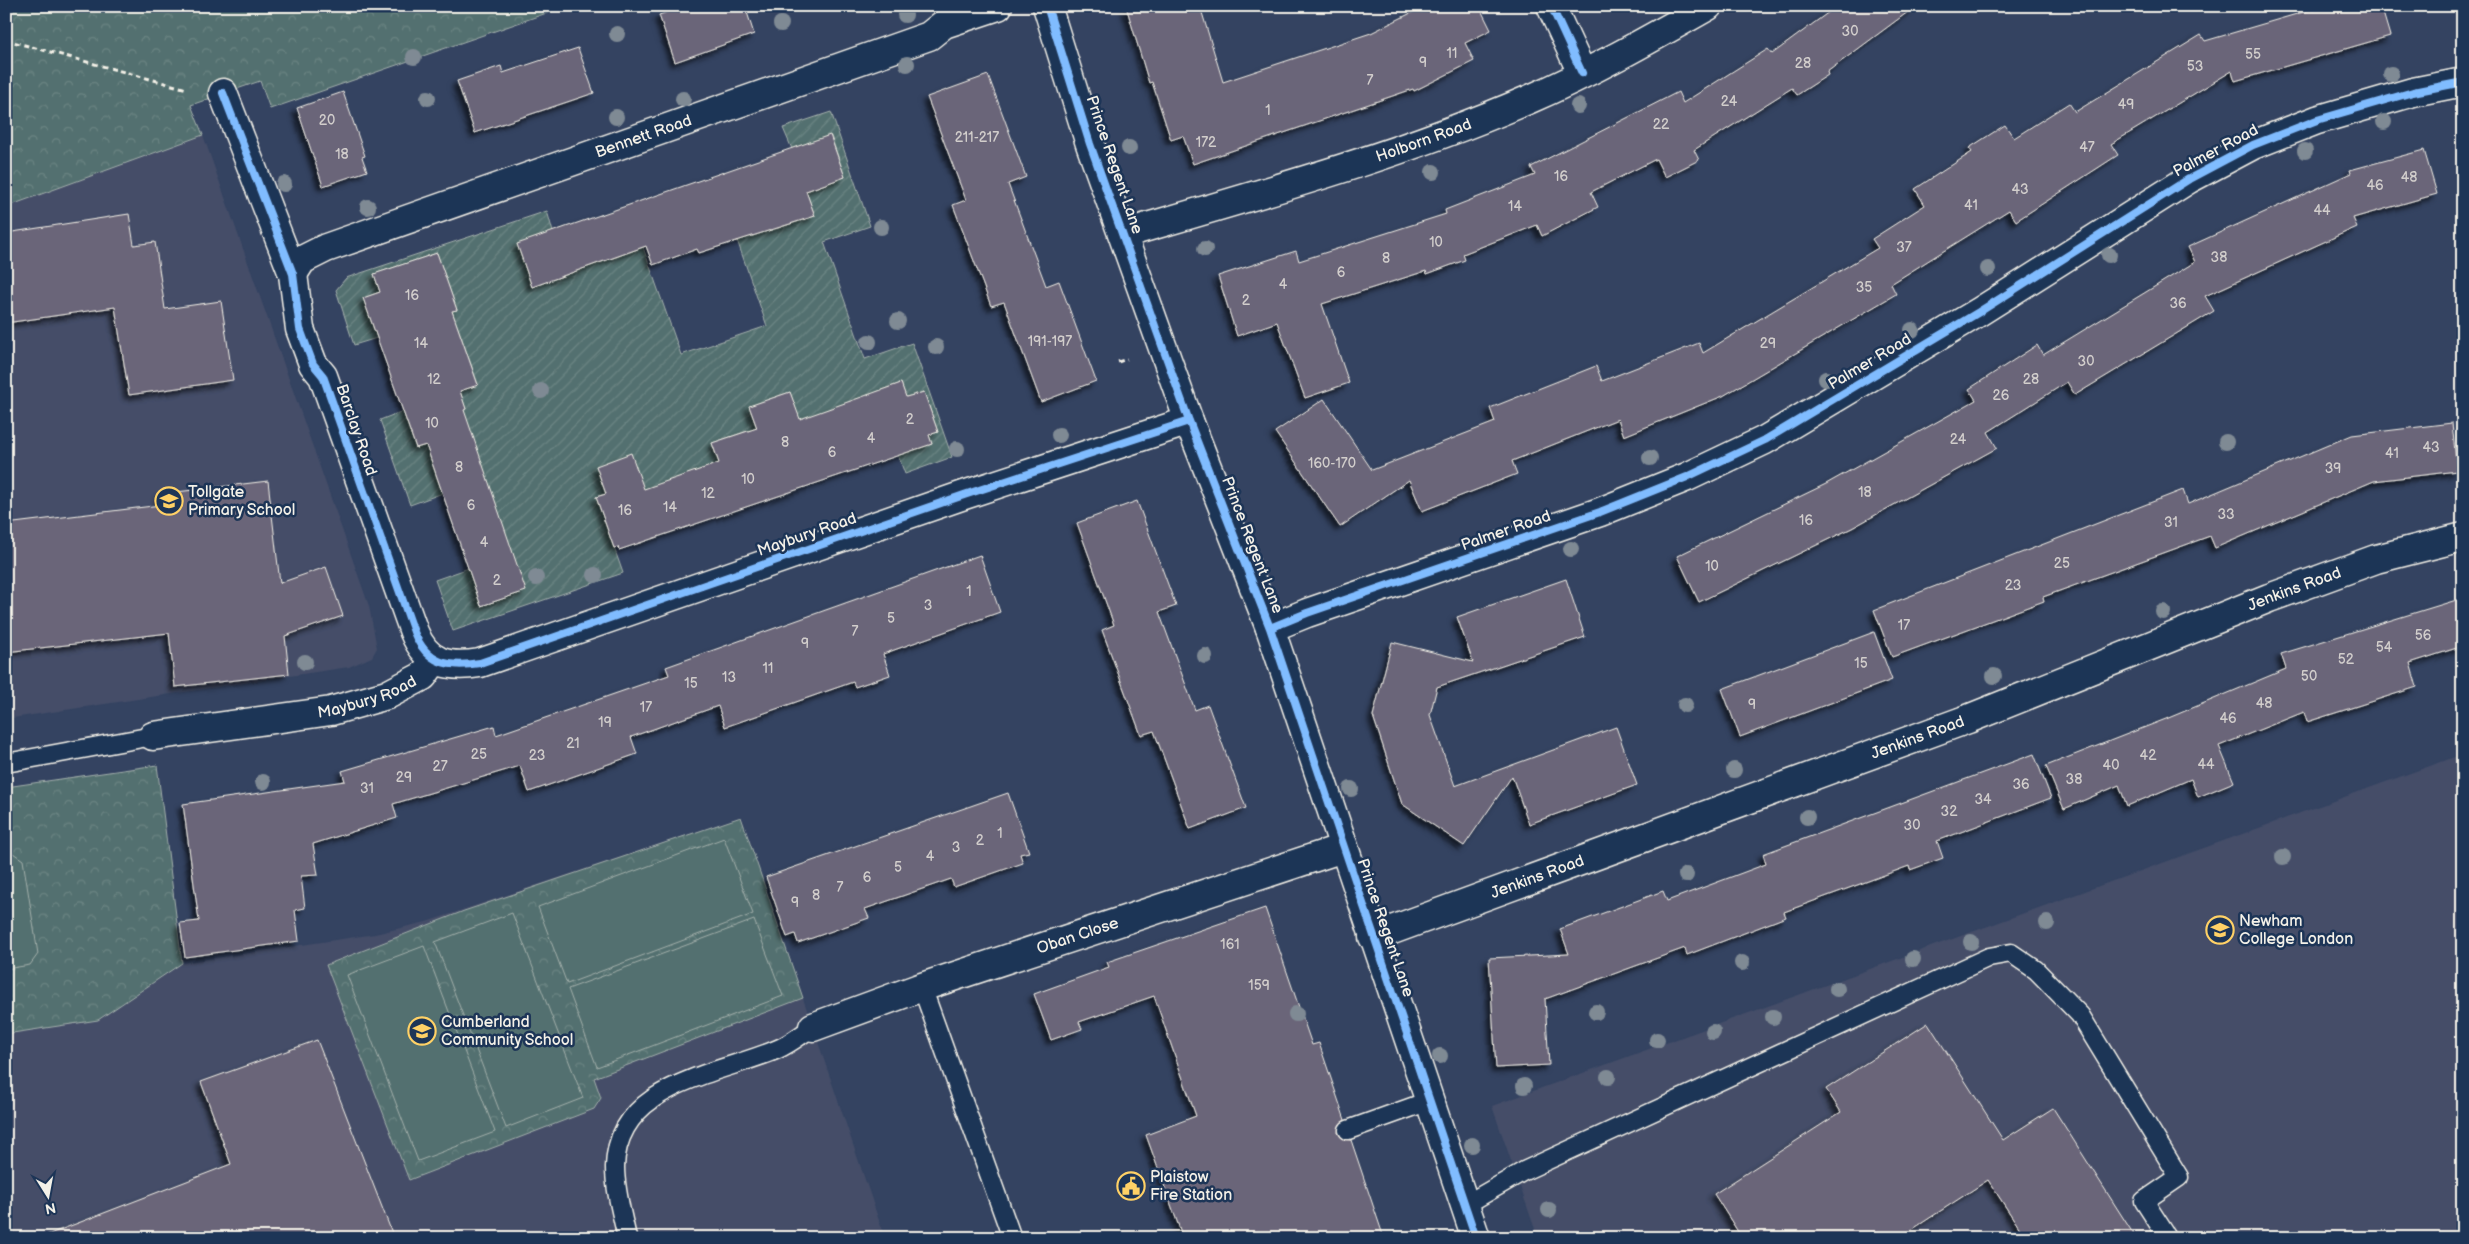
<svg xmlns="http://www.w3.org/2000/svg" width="2469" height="1244" font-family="'Balsamiq Sans',sans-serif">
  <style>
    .built { fill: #444d68 }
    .park { fill: url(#park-crowns); stroke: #a4b0ac }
    .garden { fill: url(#garden-furrows); stroke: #a4b0ac }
    .pitch { fill: #53706f; stroke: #a4b0ac }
    .building { fill: #6b6579; stroke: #f4f1e8; filter: url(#shadow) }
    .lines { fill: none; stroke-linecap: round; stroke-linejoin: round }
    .service-casing { stroke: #f4f1e8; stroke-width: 21 }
    .minor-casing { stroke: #f4f1e8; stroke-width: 31 }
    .primary-casing { stroke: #f4f1e8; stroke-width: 31 }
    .path { stroke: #f4f1e8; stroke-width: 3; stroke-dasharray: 5 4; stroke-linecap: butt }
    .service { stroke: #1d3557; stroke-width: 18 }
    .minor { stroke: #1d3557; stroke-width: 28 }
    .primary { stroke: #1d3557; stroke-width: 28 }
    .cycleway-casing { stroke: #1d3557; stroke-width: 11 }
    .cycleway { stroke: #80bcff; stroke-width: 8 }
    .tree { fill: #7f8a94 }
    .labels { text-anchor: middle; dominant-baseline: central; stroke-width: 5; stroke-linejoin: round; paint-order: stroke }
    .number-label { font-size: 14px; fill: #d2cecc }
    .street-label { font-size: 16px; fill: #f4f1e8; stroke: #1d3557 }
    .poi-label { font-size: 16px; fill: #f4f1e8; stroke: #1d3557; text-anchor: start }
  </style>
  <defs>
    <pattern id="park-crowns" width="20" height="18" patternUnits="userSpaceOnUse" patternTransform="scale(1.25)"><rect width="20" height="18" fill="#53706f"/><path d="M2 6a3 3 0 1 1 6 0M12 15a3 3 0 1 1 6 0" fill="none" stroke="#6c8584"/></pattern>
    <pattern id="garden-furrows" width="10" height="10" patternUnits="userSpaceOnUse" patternTransform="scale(1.25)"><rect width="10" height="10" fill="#53706f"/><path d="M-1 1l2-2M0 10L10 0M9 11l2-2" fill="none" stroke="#6c8584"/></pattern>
    <filter id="shadow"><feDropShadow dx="-4.5" dy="4.5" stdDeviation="2.5" flood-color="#0009"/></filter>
  </defs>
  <rect width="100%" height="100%" fill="#344361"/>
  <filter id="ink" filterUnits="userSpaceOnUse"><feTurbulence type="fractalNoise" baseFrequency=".02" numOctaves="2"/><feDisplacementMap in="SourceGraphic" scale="10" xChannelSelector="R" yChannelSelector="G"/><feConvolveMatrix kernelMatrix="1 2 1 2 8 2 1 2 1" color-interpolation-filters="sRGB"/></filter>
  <g filter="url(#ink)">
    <!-- built -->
    <path class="built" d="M203,135L369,606L377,648L372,657L349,667L6,719V207Z
      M2463,754V1238H1538L1492,1106Z
      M741,817L885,1238H6V1034L98,1020L182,963L375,934L426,922Z"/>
    <!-- park -->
    <path class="park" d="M6,6H567L270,109L260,81L191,105L203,135L6,207Z
      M157,765L182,963L98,1020L6,1034V787Z
      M741,817L803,998L594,1078L601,1098L594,1109L409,1180L326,965L464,911Z"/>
    <!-- garden -->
    <path class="garden" d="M831,112L870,226L824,242L865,359L912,343L952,457L905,474L898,455L932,444L929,435L938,432L924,392L906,397L901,383L876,392L881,405L805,435L790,392L750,406L765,450L750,430L712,443L719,463L644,490L606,494L596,497L623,573L453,631L435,580L469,568L482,606L526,590L443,493L410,505L380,420L403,411L416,448L461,433L454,414L466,409L460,391L478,384L452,311L457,310L437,253L374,274L380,292L364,298L377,338L354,345L336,290L346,278L547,211L553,232L532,287L643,247L681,355L767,326L737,240L768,206L776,229L815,216L806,191L845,177L831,136L792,149L783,128Z"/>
    <!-- pitch -->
    <path class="pitch" d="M724,838L753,914L567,984L538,907Z
      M13,853L23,860L38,954L30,965L6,969V854Z
      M512,913L583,1098L506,1128L435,942Z
      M754,920L783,996L597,1067L568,989Z
      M424,946L495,1132L418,1161L347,975Z"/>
    <!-- building -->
    <path class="building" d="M684,6H745L754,34L675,62L659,15Z
      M1126,6H1200L1223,82L1371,33L1425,6H1479L1491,30L1465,43L1474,61L1414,91L1413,89L1193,164L1183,136L1171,140L1152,82L1149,83Z
      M1837,6H1916L1827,72L1828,75L1797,95L1792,88L1694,150L1699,160L1665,177L1656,159L1591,192L1598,207L1542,236L1537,225L1463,254L1465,260L1427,274L1426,271L1322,304L1349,383L1305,398L1277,322L1237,336L1218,276L1296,251L1299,261L1446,214L1445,210L1535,175L1531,167L1678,92L1683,103L1768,49L1772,54Z
      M2324,6H2381L2390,36L2235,81L2232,71L2111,144L2118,155L2016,221L2009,210L1891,284L1896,294L1723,396L1624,436L1618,419L1512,461L1517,474L1422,511L1409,480L1340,527L1275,432L1324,399L1372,470L1495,422L1490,408L1596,366L1602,381L1699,343L1703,353L1878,248L1872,239L1925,205L1915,189L1972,152L1969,148L2005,125L2014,138L2069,103L2075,112L2201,35L2205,41Z
      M578,48L594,93L475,133L457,81L501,66L503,73Z
      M988,75L1026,177L1008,184L1046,286L1059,281L1096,381L1041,402L1004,302L991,306L953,205L966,200L927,97Z
      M343,92L365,156L362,157L367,171L323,186L297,108Z
      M830,135L845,177L806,191L815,216L699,253L697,249L653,265L646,246L532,287L517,244Z
      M2424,150L2437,194L2353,218L2357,227L2205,296L2214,311L2075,395L2067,382L1988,432L1997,448L1852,528L1699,602L1677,556L1826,484L1976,400L1969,389L2037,345L2043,355L2195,262L2188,247L2351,173L2350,170Z
      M129,214L134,245L155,242L165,309L221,301L233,380L129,395L115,307L6,323V233Z
      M437,253L457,310L452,311L478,385L460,391L466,409L464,410L526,591L481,606L426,445L416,448L363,298L380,292L374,274Z
      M901,383L906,397L924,392L938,432L929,435L932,444L619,550L618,547L614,548L596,497L606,494L596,466L631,453L644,489L719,463L712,443L757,428L749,406L790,392L800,419Z
      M2452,423L2457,471L2374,481L2215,548L2210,536L2043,597L2044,601L1892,657L1874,610L2183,490L2188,504L2352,435Z
      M268,481L280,583L326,567L343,616L285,636L289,674L175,687L169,633L6,652V524L161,505L160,494Z
      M1137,501L1176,606L1159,612L1195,710L1208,705L1246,808L1190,829L1154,731L1141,735L1102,630L1114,625L1077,523Z
      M980,555L1000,612L883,654L890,675L855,687L853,682L725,727L718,706L631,737L637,754L529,792L520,766L393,804L397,818L313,844L318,875L301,876L305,908L295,910L299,941L185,957L180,923L199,921L183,804L345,781L342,771L494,726L496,735L669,675L666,667Z
      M1566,579L1585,637L1437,687L1430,715L1455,786L1616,727L1637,785L1529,824L1512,776L1464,846L1402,804L1373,716L1392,642L1473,662L1457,617Z
      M2463,598V646L2410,663L2417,687L2307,722L2304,712L2219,746L2234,782L2198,797L2191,779L2127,806L2119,785L2064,809L2046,766L2166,719L2286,669L2281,654Z
      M1874,632L1892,680L1740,737L1722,689Z
      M2034,754L2051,798L1937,841L1943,858L1910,870L1909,866L1784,912L1786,917L1687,955L1685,948L1545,999L1549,1065L1496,1068L1489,958L1569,954L1560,929L1663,891L1667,901L1766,864L1763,854Z
      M1008,793L1029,852L1020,854L1023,863L954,887L951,879L865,909L869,918L798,943L795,934L787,937L766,877Z
      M1265,908L1312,1045L1319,1043L1345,1120L1340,1124L1338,1133L1342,1138L1351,1140L1384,1238H1183L1146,1135L1196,1116L1154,996L1079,1022L1082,1029L1051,1040L1034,994L1109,967L1107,962Z
      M1928,1023L2003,1140L2053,1108L2136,1238H2026L1988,1180L1899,1238H1742L1714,1194L1841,1112L1826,1089Z
      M317,1040L394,1238H48L47,1235L231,1164L201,1082Z"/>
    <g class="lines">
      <!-- service casing -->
      <g class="service-casing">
        <path id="service" d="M6,763L153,736
          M922,987L1012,1238
          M1348,1130L1429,1101
          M1465,1205L1524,1171L1989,957L2011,953L2036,970L2080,1015L2179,1177L2144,1201L2168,1238
          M627,1238C622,1214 615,1191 615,1167C617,1083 718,1075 778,1049C790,1044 802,1034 813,1027"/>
      </g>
      <!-- minor casing -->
      <g class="minor-casing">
        <g id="minor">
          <path d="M1551,6L1582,73"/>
          <path d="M223,93L293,274L300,329L313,364L323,376L414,632C427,664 448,668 480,663L964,495L1189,421"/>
          <path id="s1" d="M1123,234C1260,194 1398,156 1530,99C1590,73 1650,39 1708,6"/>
          <path id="s2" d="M293,274L302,260L326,248L929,36L944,24L998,6"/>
          <path d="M1270,628L1307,613L1600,512L1687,477L1765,440L1979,312L2189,179L2253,145L2317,120L2413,92L2463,82"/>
          <path id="s3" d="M153,736L331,711L387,695L423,676L435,659"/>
          <path id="s4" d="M1373,937L1968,719L2269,598L2376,559L2463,537"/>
          <path id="s5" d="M813,1027L922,987L1343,848"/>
        </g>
      </g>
      <!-- primary casing -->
      <g class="primary-casing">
        <path id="primary" d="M1047,6L1090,144L1189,421L1270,628L1476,1238"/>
      </g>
      <!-- path -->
      <path class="path" d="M6,40L187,89
        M1118,362L1127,359"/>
      <!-- service -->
      <use href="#service" class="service"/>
      <!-- minor -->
      <use href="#minor" class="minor"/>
      <!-- primary -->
      <use href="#primary" class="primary"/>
      <!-- cycleway casing -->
      <g class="cycleway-casing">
        <path id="cycleway" d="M1047,6L1090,144L1189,421L1270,628L1476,1238
          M1553,10L1582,73
          M223,93L293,274L300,329L313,364L323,376L414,632C427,664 448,668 480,663L964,495L1189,421
          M1270,628L1307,613L1600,512L1687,477L1765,440L1979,312L2189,179L2253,145L2317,120L2413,92L2463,82"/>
      </g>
      <!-- cycleway -->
      <use href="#cycleway" class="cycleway"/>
    </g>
    <!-- trees -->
    <g class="tree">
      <circle cx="905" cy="15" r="8"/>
      <circle cx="781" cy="24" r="8"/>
      <circle cx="617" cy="34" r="8"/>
      <circle cx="414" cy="57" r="8"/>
      <circle cx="907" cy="64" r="8"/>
      <circle cx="2391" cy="74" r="8"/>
      <circle cx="428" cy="98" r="8"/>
      <circle cx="683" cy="99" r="8"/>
      <circle cx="1578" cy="106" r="8"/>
      <circle cx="616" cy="117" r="8"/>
      <circle cx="2384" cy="122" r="8"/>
      <circle cx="1129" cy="148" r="8"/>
      <circle cx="2305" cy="151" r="8"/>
      <circle cx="1433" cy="172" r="8"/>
      <circle cx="284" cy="184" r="8"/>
      <circle cx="368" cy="207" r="8"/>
      <circle cx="881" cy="227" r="8"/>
      <circle cx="1205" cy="249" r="8"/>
      <circle cx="2109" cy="255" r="8"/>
      <circle cx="1988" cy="269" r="8"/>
      <circle cx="898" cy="321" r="8"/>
      <circle cx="1912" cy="330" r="8"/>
      <circle cx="869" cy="342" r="8"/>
      <circle cx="936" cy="347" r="8"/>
      <circle cx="1826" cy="379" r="8"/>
      <circle cx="541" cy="391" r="8"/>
      <circle cx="1059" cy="435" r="8"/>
      <circle cx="2226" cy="442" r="8"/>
      <circle cx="957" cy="449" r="8"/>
      <circle cx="1650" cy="458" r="8"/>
      <circle cx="1571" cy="549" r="8"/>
      <circle cx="595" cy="575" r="8"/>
      <circle cx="536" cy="578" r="8"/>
      <circle cx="2163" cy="612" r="8"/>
      <circle cx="1205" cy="656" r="8"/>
      <circle cx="305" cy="662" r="8"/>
      <circle cx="1994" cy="676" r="8"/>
      <circle cx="1685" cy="705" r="8"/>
      <circle cx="1734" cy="770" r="8"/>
      <circle cx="263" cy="782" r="8"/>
      <circle cx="1351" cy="789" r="8"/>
      <circle cx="1807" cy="817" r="8"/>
      <circle cx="2283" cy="857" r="8"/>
      <circle cx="1686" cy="875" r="8"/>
      <circle cx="2047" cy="923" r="8"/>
      <circle cx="1971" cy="942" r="8"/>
      <circle cx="1913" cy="959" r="8"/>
      <circle cx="1742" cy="963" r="8"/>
      <circle cx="1837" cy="989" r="8"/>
      <circle cx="1596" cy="1012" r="8"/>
      <circle cx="1296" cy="1014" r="8"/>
      <circle cx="1773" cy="1017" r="8"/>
      <circle cx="1713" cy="1032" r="8"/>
      <circle cx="1657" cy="1040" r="8"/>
      <circle cx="1440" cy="1056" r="8"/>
      <circle cx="1608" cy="1077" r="8"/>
      <circle cx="1524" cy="1086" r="8"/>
      <circle cx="1472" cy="1145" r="8"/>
      <circle cx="1549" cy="1210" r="8"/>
    </g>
  </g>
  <!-- icons -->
  <defs>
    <g id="school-ring" transform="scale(1.4375)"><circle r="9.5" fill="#1d3557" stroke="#ffd166" stroke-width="1.5"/><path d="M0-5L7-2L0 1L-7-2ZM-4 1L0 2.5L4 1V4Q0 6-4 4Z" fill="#ffd166"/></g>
    <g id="university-ring" transform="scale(1.4375)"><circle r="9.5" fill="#1d3557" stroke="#ffd166" stroke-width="1.5"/><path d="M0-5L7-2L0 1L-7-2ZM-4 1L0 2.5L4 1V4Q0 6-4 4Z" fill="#ffd166"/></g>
    <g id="civic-ring" transform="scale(1.4375)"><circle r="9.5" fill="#1d3557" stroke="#ffd166" stroke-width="1.5"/><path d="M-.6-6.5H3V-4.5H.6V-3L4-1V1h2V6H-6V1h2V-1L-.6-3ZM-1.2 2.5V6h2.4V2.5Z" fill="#ffd166"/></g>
  </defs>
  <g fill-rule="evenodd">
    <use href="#school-ring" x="169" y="501"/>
    <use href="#university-ring" x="2220" y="930"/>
    <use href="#school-ring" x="422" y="1031"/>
    <use href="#civic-ring" x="1131" y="1186"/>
  </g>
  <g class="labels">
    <!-- number labels -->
    <g class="number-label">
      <text x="1850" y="31">30</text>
      <text x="1452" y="53">11</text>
      <text x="2253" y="54">55</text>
      <text x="1423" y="62">9</text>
      <text x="1803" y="63">28</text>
      <text x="2195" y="66">53</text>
      <text x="1370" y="80">7</text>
      <text x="1729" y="101">24</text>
      <text x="2126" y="104">49</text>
      <text x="1268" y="110">1</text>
      <text x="327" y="120">20</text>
      <text x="1661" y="124">22</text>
      <text x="977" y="137">211-217</text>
      <text x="1206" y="142">172</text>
      <text x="2087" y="147">47</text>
      <text x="342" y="154">18</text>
      <text x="1561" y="176">16</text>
      <text x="2409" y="177">48</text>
      <text x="2375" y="185">46</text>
      <text x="2020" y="189">43</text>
      <text x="1971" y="205">41</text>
      <text x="1515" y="206">14</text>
      <text x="2322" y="210">44</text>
      <text x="1436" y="242">10</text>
      <text x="1904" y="247">37</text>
      <text x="2219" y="257">38</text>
      <text x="1386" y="258">8</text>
      <text x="1341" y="272">6</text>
      <text x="1283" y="284">4</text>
      <text x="1864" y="287">35</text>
      <text x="412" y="295">16</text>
      <text x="1246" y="300">2</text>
      <text x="2178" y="303">36</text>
      <text x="1050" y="341">191-197</text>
      <text x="421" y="343">14</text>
      <text x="1768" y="343">29</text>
      <text x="2086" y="361">30</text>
      <text x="434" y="379">12</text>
      <text x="2031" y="379">28</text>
      <text x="2001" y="395">26</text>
      <text x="910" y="419">2</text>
      <text x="432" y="423">10</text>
      <text x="871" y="438">4</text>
      <text x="1958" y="439">24</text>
      <text x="785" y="442">8</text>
      <text x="2431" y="447">43</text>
      <text x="832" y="452">6</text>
      <text x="2392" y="453">41</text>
      <text x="1332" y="463">160-170</text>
      <text x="459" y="467">8</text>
      <text x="2333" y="468">39</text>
      <text x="748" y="479">10</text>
      <text x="1865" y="492">18</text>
      <text x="708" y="493">12</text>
      <text x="471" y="505">6</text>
      <text x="670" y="507">14</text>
      <text x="625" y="510">16</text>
      <text x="2226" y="514">33</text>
      <text x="1806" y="520">16</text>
      <text x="2171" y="522">31</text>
      <text x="484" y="542">4</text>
      <text x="2062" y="563">25</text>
      <text x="1712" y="566">10</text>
      <text x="497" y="580">2</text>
      <text x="2013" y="585">23</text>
      <text x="969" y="591">1</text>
      <text x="928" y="605">3</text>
      <text x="891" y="618">5</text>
      <text x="1904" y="625">17</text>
      <text x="855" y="631">7</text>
      <text x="2423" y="635">56</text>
      <text x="805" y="643">9</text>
      <text x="2384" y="647">54</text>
      <text x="2346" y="659">52</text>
      <text x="1861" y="663">15</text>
      <text x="768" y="668">11</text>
      <text x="2309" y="676">50</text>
      <text x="729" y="677">13</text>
      <text x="691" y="683">15</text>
      <text x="2264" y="703">48</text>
      <text x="1752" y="704">9</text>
      <text x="646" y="707">17</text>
      <text x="2228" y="718">46</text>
      <text x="605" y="722">19</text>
      <text x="573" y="743">21</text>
      <text x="479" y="754">25</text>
      <text x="537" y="755">23</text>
      <text x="2148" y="755">42</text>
      <text x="2206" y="764">44</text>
      <text x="2111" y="765">40</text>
      <text x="440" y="766">27</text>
      <text x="404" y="777">29</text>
      <text x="2074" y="779">38</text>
      <text x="2021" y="784">36</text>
      <text x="367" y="788">31</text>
      <text x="1983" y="799">34</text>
      <text x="1949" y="811">32</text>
      <text x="1912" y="825">30</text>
      <text x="1000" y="833">1</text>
      <text x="980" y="840">2</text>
      <text x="956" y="847">3</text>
      <text x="930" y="856">4</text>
      <text x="898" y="867">5</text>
      <text x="867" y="877">6</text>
      <text x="840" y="887">7</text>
      <text x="816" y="895">8</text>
      <text x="795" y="902">9</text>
      <text x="1230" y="944">161</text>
      <text x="1259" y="985">159</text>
    </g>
    <!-- street labels -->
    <g class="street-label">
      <text stroke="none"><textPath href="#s2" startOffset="380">Bennett Road</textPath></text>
      <text stroke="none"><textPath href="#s1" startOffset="315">Holborn Road</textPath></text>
      <text transform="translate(2216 151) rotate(-28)">Palmer Road</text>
      <text transform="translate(1114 165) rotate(71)">Prince Regent Lane</text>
      <text transform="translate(1870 362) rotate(-31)">Palmer Road</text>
      <text transform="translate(356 430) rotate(71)">Barclay Road</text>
      <text transform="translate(1506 531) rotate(-19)">Palmer Road</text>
      <text transform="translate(807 535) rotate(-19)">Maybury Road</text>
      <text transform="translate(1252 545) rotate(69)">Prince Regent Lane</text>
      <text stroke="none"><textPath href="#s4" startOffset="985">Jenkins Road</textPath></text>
      <text stroke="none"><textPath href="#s3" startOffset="218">Maybury Road</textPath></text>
      <text stroke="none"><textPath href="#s4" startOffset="580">Jenkins Road</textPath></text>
      <text stroke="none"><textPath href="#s4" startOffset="175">Jenkins Road</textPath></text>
      <text transform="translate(1385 928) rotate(71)">Prince Regent Lane</text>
      <text stroke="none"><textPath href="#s5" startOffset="280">Oban Close</textPath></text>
    </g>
    <!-- poi labels -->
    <g class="poi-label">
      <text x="188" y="492">Tollgate<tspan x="188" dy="18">Primary School</tspan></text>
      <text x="2239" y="921">Newham<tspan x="2239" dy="18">College London</tspan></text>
      <text x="441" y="1022">Cumberland<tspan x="441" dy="18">Community School</tspan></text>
      <text x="1150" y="1177">Plaistow<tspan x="1150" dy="18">Fire Station</tspan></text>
    </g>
  </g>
  <!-- margin -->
  <rect width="2469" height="1244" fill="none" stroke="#1d3557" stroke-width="25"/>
  <rect x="12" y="12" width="2444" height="1219" fill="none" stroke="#f4f1e8" stroke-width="2" filter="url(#ink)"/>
  <!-- north arrow -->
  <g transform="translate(48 1196) rotate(169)" stroke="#1d3557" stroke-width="4" paint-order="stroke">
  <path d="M0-4L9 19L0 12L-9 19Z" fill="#f4f1e8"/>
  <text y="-8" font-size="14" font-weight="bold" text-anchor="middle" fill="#f4f1e8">N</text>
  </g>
</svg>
